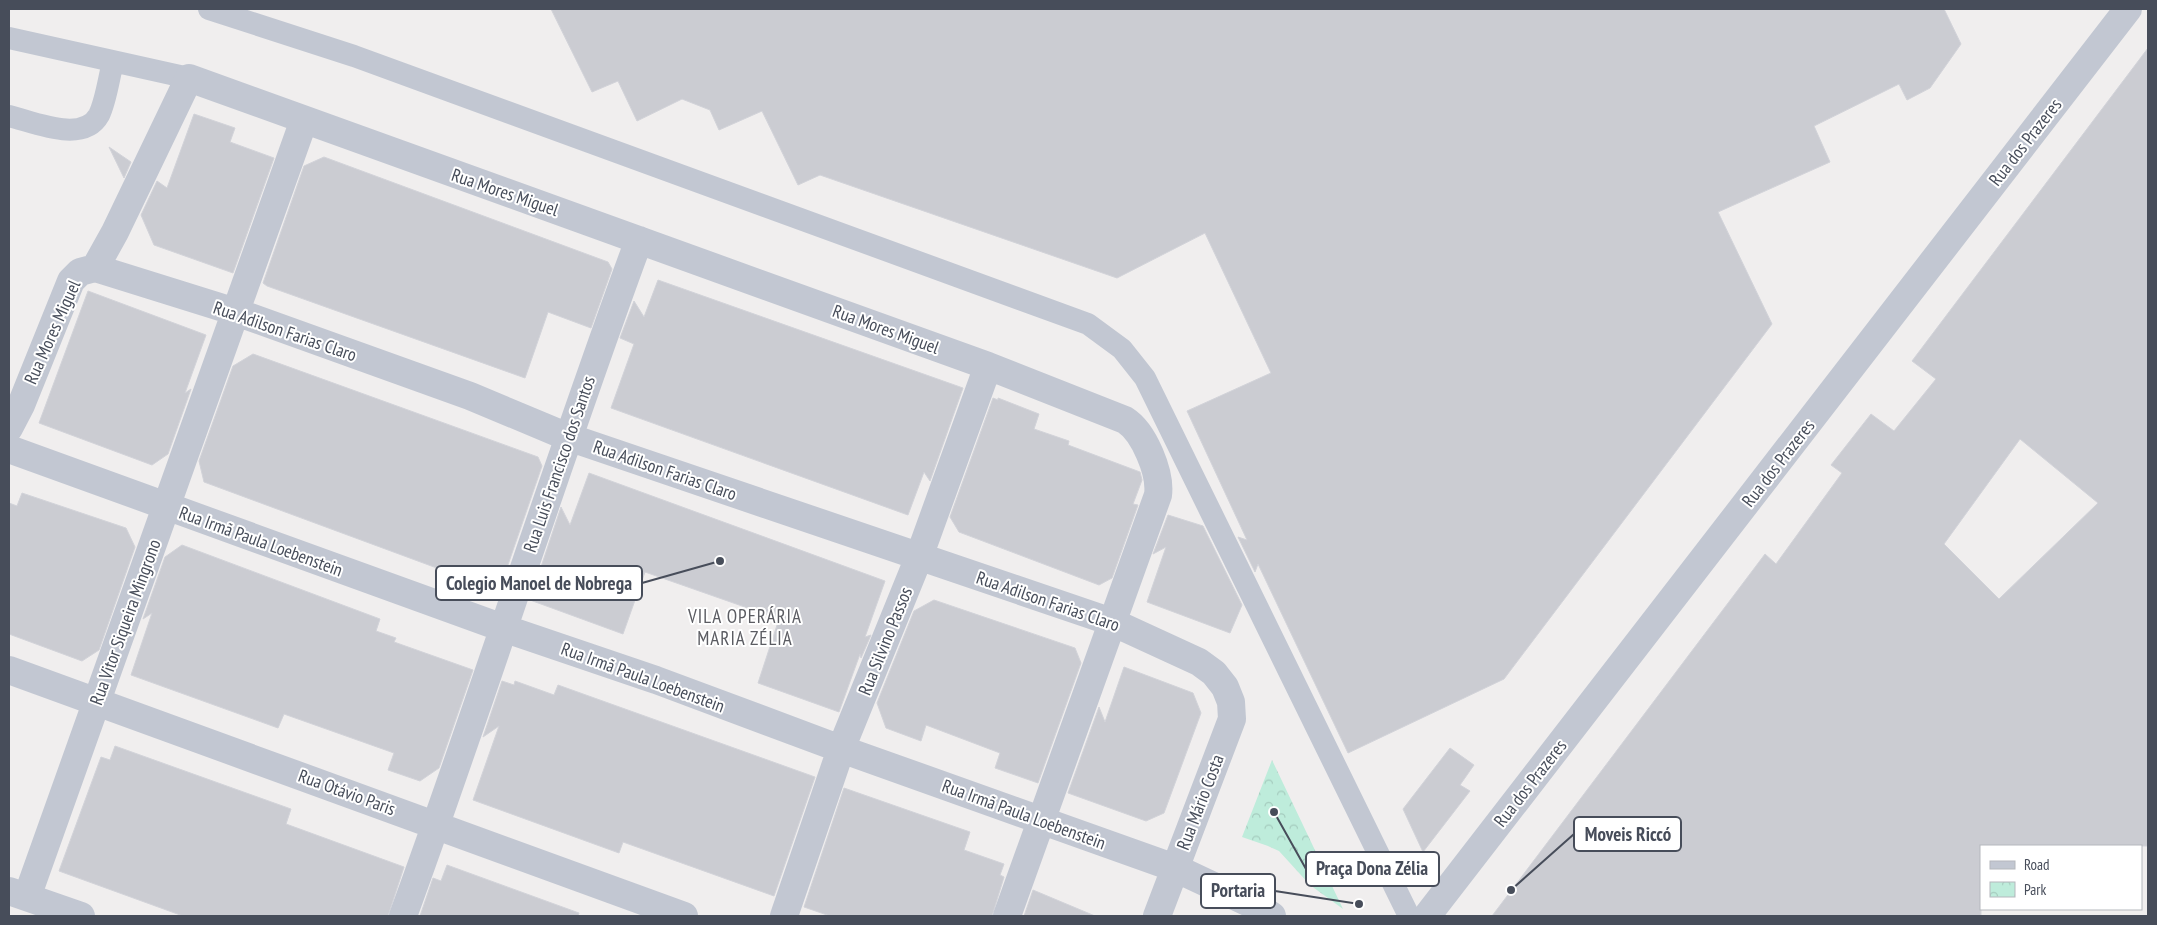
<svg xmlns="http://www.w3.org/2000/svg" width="2157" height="925" font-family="'PT Sans Narrow',sans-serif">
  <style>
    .park { fill: url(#park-crowns) }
    .building { fill: #cbccd2; stroke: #d2d3d9; fill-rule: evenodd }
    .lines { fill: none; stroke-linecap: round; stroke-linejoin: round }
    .service { stroke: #c2c7d2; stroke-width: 22 }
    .minor { stroke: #c2c7d2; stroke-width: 28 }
    .labels { text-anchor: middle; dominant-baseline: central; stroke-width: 4; stroke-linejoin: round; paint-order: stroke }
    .street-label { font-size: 18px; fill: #474d5a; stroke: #fff }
    .neighbourhood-label { font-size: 19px; letter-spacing: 1px; fill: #5b5c62; stroke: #fff }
    .leader { fill: none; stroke: #474d5a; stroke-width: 2 }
    .callout-dot { fill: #474d5a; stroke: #fff; stroke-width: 2 }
    .callout { fill: #fff; stroke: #474d5a; stroke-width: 2 }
    .callout-label { font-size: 19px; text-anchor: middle; font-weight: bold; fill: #474d5a }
  </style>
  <defs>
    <pattern id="park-crowns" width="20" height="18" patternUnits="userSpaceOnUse" patternTransform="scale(1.25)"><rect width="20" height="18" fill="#beecdb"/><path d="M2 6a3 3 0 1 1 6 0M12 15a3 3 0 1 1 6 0" fill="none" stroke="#a5ccbe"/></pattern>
  </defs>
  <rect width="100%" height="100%" fill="#f0eeee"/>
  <!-- park -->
  <path class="park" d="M1272,760L1343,909L1310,885L1279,851L1268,846L1242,837Z"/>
  <!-- building -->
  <path class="building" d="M551,9H1944L1961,44L1930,88L1907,100L1899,84L1814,126L1830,162L1718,212L1772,324L1504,679L1348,753L1258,564L1255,572L1238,537L1247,540L1187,411L1271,373L1205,233L1117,278L820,175L798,185L762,111L719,130L710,110L682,99L637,121L618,81L592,92Z
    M2148,48V846H1981V916H1492L1765,554L1776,564L1842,473L1831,465L1871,414L1894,431L1936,379L1912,361ZM2020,439L2098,503L1999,599L1944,544Z
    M194,114L235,128L230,142L274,158L233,273L154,245L141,215L157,181L167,188Z
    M109,147L131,162L124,178Z
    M324,157L608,262L612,269L591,328L548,312L525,378L267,286L263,283L304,166Z
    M658,280L963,388L930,481L924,472L908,515L611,408L634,344L620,338L634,301L644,317Z
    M88,291L206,335L185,393L191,389L168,454L152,465L39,423Z
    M253,354L538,457L542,466L499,591L204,482L199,461L233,366Z
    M993,398L998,400V398L1039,414L1034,429L1069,441L1068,445L1140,472L1142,480L1133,504L1138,505L1112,578L1099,585L959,532L950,517Z
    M589,473L885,581L865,637L871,635L861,658L860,654L839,712L758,683L779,619L645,572L623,634L530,600L561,507L570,525Z
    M22,493L126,528L135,547L99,650L82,661L9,634V503L17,506Z
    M1168,515L1203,526L1242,605L1230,633L1147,602L1166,547L1153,554Z
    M182,545L380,619L376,631L396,638L394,642L473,670L439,768L420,781L388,770L394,753L284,714L278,728L131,675L152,613L143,619L165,557Z
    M934,600L1075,648L1081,663L1038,783L995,768L1000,753L926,725L921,741L886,728L877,703L914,611Z
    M1124,667L1193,693L1201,713L1164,813L1146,821L1068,793L1099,707L1105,722Z
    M502,681L514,685L515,681L554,695L558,685L815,777L774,896L623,842L619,853L473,800L499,726L483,737Z
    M115,746L291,809L286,824L404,867L388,916H183L59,871L101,757L110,760Z
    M1450,748L1474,765L1460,785L1470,791L1423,852L1403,809Z
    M844,788L970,832L964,850L1004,864L1000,875L1004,877L992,916H830L804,907Z
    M447,865L579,913L578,916H420L433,878L441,881Z
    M1033,890L1095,916H1024Z"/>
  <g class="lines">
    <!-- service -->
    <path class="service" d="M209,9L354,56L1088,324L1122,349L1145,378L1409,916
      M9,38L189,78
      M9,116C34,122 83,144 99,115C106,101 109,77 113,62"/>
    <!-- minor -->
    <path class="minor" d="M95,268L236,312L470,396L568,437L1112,622L1199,662L1214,673L1225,687L1231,702L1232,719L1157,916
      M9,428L21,405L71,281L80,272L95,268L115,232L189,78L988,366L1125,420C1144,432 1161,473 1158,495L1007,916
      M9,449L503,628L656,680L841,749L1175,868L1260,908L1272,916
      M9,670L684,916
      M9,891L81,916
      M27,897L304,120
      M403,916C485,692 556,464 639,240
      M784,916L841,749L919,557L988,366
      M1427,916L2128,9"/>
  </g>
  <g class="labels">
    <!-- street labels -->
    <g class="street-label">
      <text transform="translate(2025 142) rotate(-52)">Rua dos Prazeres</text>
      <text transform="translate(505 192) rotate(19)">Rua Mores Miguel</text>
      <text transform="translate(886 329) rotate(20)">Rua Mores Miguel</text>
      <text transform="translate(285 331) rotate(19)">Rua Adilson Farias Claro</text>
      <text transform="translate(52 332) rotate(-66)">Rua Mores Miguel</text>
      <text transform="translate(1778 463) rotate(-52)">Rua dos Prazeres</text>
      <text transform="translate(559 464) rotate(-71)">Rua Luis Francisco dos Santos</text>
      <text transform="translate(665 470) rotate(19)">Rua Adilson Farias Claro</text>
      <text transform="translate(261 541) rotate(20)">Rua Irmã Paula Loebenstein</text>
      <text transform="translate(1048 601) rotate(19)">Rua Adilson Farias Claro</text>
      <text transform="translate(125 622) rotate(-70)">Rua Vitor Siqueira Mingrono</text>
      <text transform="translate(885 641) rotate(-68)">Rua Silvino Passos</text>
      <text transform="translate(643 677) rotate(20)">Rua Irmã Paula Loebenstein</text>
      <text transform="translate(1530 783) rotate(-52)">Rua dos Prazeres</text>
      <text transform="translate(347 792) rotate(20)">Rua Otávio Paris</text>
      <text transform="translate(1200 802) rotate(-69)">Rua Mário Costa</text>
      <text transform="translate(1024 814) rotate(20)">Rua Irmã Paula Loebenstein</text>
    </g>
    <!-- neighbourhood labels -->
    <g class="neighbourhood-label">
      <text x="745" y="616">VILA OPERÁRIA<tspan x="745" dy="22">MARIA ZÉLIA</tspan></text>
    </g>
  </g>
  <!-- callouts -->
  <path class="leader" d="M720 561L642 583M1511 890L1574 834M1274 812L1306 869M1359 904L1275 891"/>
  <g class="callout-dot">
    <circle cx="720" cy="561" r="5"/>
    <circle cx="1511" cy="890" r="5"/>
    <circle cx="1274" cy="812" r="5"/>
    <circle cx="1359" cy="904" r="5"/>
  </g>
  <g class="callout">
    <rect x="436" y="566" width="206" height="34" rx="5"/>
    <rect x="1574" y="817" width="107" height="34" rx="5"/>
    <rect x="1306" y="852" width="133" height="34" rx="5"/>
    <rect x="1201" y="874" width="74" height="34" rx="5"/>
  </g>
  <g class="callout-label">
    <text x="539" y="590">Colegio Manoel de Nobrega</text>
    <text x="1628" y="841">Moveis Riccó</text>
    <text x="1372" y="875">Praça Dona Zélia</text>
    <text x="1238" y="897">Portaria</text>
  </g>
  <!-- border -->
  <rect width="2157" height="925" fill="none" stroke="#474d5a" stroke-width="20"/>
  <!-- legend -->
  <rect x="1980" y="845" width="162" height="65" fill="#ffffff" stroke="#b5b8bd"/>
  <rect x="1990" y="861" width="25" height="8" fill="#c2c7d2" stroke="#b5b8bd"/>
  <text x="2024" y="870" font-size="15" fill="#474d5a">Road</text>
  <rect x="1990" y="882" width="25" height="15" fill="url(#park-crowns)" stroke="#b5b8bd"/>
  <text x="2024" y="895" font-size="15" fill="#474d5a">Park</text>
</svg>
